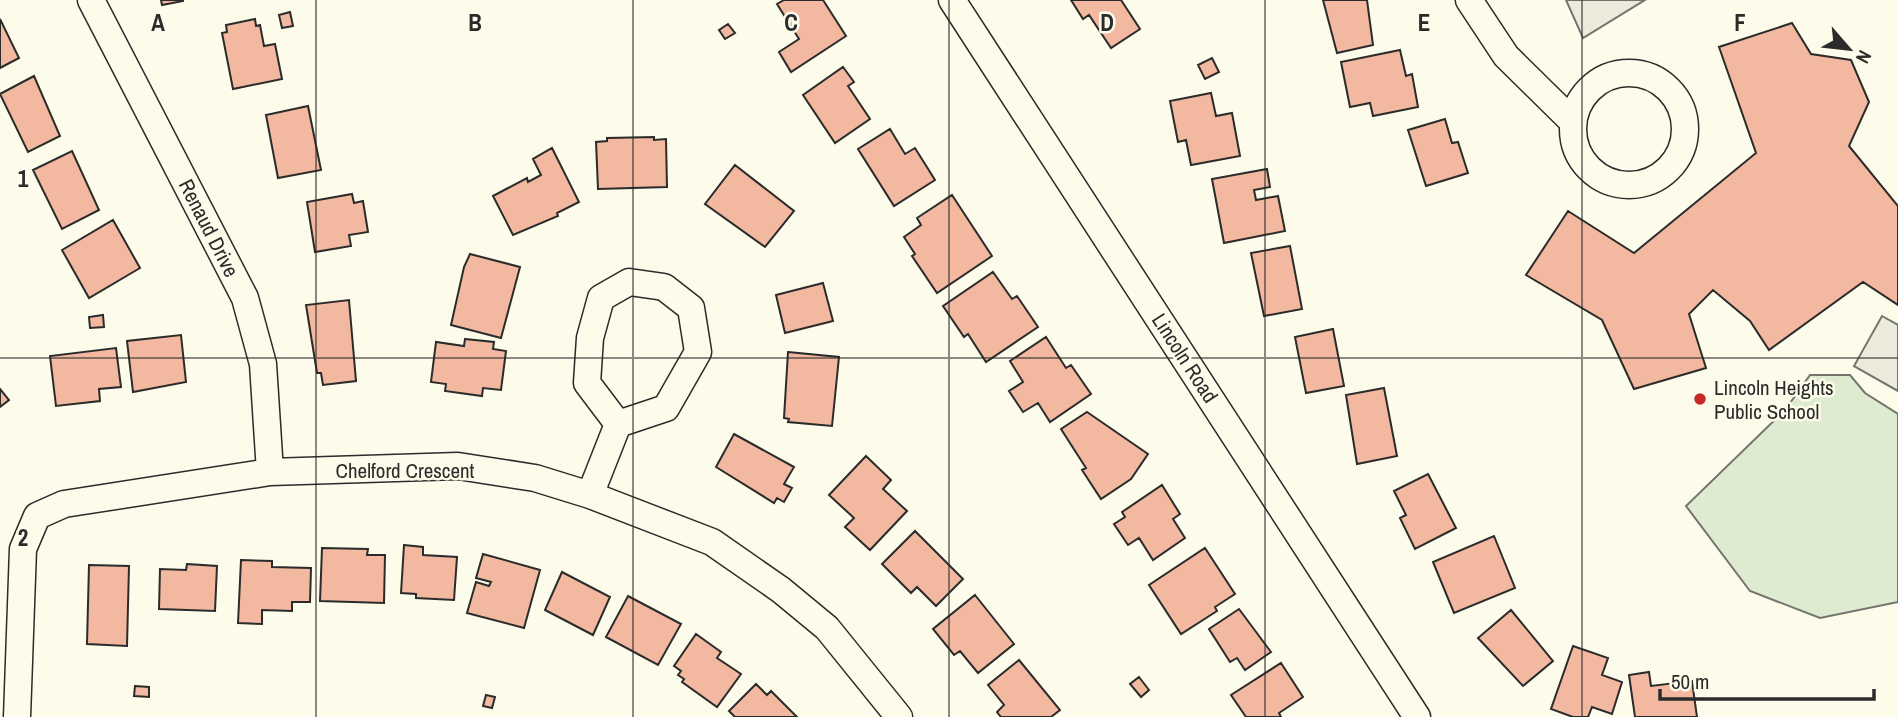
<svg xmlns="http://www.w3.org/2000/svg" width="1898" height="717" font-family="'Archivo Narrow',sans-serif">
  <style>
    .green { fill: #deebd1; stroke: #74746e; stroke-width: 2 }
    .parking { fill: #eceadb; stroke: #74746e; stroke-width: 2 }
    .building { fill: #f2b8a0; stroke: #2b2b2b; stroke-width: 2 }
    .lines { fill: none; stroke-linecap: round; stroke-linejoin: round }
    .minor-casing { stroke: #2b2b2b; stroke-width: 29 }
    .minor { stroke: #fdfbea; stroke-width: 26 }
    .grid { fill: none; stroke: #2b2b2b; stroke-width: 2; stroke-opacity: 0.55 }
    .poi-dot { fill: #c62828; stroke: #fdfbea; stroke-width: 2.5 }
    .labels { text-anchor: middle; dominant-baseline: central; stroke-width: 5; stroke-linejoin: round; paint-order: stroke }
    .street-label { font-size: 21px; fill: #2b2b2b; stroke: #fdfbea }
    .poi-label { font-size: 21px; fill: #2b2b2b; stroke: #fdfbea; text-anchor: start }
    .grid-label { font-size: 23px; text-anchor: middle; font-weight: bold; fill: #2b2b2b; stroke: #fdfbea; stroke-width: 5; stroke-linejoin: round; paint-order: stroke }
  </style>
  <rect width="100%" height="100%" fill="#fdfbea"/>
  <!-- green -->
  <path class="green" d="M1810,375H1850L1865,393L1898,414V602L1820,618L1750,591L1686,506L1785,410Z"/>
  <!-- parking -->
  <path class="parking" d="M1566,0H1645L1583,38Z
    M1882,316L1898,325V391L1854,366Z"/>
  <!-- building -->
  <path class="building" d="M161,0H183V1L162,5Z
    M784,0H823L846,36L791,72L779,52L799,39L777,4Z
    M1071,0H1121L1140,29L1111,48L1089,15L1083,19Z
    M1323,0H1367L1373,45L1337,53Z
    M290,12L293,26L282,28L279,15Z
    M0,19L19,58L0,68Z
    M255,19L256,26L260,25L264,46L275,44L282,79L233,89L222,33L227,32L226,25Z
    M1792,23L1811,54L1851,60L1869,102L1849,146L1898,206V305L1863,282L1769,350L1750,321L1713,290L1689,314L1706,368L1634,389L1602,320L1526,275L1568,211L1634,253L1756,153L1719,47Z
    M728,24L735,33L725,39L719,30Z
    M1400,50L1406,76L1412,74L1418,107L1373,116L1370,103L1350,107L1341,62Z
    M1212,58L1219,72L1205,79L1198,65Z
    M843,67L854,82L848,86L870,119L835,143L803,95Z
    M34,76L60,136L28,152L0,94Z
    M1211,93L1216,116L1232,113L1240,156L1191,165L1186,140L1178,142L1170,101Z
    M308,106L321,170L278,178L266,115Z
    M1445,119L1452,143L1458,142L1468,173L1426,186L1408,130Z
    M890,129L905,154L915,148L935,180L894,206L858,149Z
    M654,137V140L666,139L667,187L598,189L596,142L607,141V138Z
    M552,148L579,202L557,213L558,216L513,235L493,196L527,178L528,182L541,175L533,159Z
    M72,151L99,210L62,229L33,170Z
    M735,165L794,211L765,247L705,204Z
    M1267,169L1270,187L1254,190L1256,200L1278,196L1285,231L1224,243L1212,179Z
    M352,194L354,203L363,201L368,232L349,235L351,246L315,252L307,202Z
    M952,195L992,256L937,293L912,256L915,254L904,237L921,225L917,218Z
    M113,220L140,268L89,298L62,250Z
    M1290,246L1302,309L1264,316L1251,253Z
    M470,254L520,267L501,338L451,325L464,267Z
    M993,272L1012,299L1017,296L1038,327L986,362L968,334L964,337L943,306Z
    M823,283L833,321L785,333L776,295Z
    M349,300L356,381L323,385L321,373H317L306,305Z
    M103,315L104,327L90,328L89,317Z
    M1333,329L1344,386L1306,393L1295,337Z
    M181,335L186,382L133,392L127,341Z
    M1046,337L1066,368L1071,365L1091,394L1050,422L1038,403L1023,412L1009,391L1023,382L1010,361Z
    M465,339L494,342L493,349L506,351L501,390L483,388L482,396L445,391L446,384L431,382L436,342L464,346Z
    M116,348L121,387L99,389L100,401L56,406L50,356Z
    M788,352L839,357L832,426L788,422L789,419L784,418Z
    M1384,388L1397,456L1357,464L1346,395Z
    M0,389L9,400L0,407Z
    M1087,412L1148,454L1131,479L1101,499L1082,470L1086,468L1061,429Z
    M734,434L794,467L784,484L792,488L784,502L777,498L774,503L716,467Z
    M866,456L891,480L883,489L907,511L870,550L845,527L854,518L829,495Z
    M1428,474L1456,528L1415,549L1400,518L1406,515L1394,491Z
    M1162,485L1180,514L1173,519L1185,538L1153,560L1139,538L1128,545L1114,524L1125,517L1122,512Z
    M915,531L963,579L936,606L917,587L911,593L882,564Z
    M1494,536L1515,588L1454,613L1433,562Z
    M404,545L423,547V555L457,557L454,600L416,598V594L401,593Z
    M322,548L368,549L367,555H385L384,603L320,601Z
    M1205,548L1235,594L1215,607L1217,611L1181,634L1149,585Z
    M483,554L540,570L524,628L467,613L476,582L489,586L491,582L476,578Z
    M241,560L272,561V567L311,568L310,602H292V611L262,610V624L238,623Z
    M187,564L217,566L215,611L159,609L160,569L186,570Z
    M89,565L129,566L127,646L87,644Z
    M562,572L610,597L593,635L545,610Z
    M975,595L1014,644L978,673L960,651L954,655L933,629Z
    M628,596L681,624L658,665L606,637Z
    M1239,609L1271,652L1245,670L1237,658L1230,662L1209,629Z
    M1511,610L1553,661L1523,686L1478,638Z
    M696,634L721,652L717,658L741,674L717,707L682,682L684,679L678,675L681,671L674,666Z
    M1573,646L1608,658L1602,675L1622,682L1612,714L1592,707L1588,717H1573L1551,709Z
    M1019,660L1060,710L1051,717H1001L997,712L1004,705L988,685Z
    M1281,663L1303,697L1279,713L1281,717H1246L1231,695Z
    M1649,672L1651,686L1692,681L1697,717H1635L1629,675Z
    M1139,677L1149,690L1141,697L1130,684Z
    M756,684L767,695L771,691L797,717H735L729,711Z
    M135,686L149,687V697L134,696Z
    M486,695L495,697L492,708L483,706Z"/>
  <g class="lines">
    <!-- minor casing -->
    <g class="minor-casing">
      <path id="minor" d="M91,0L245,298L263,364L270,472
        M952,0L1417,717
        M1469,0L1506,56L1573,122
        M1573 129a56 56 0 1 1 112 0a56 56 0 1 1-112 0Z
        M629,282L664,287L691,308L698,352L666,408L618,424L587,383L590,338L601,298Z
        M590,495L618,424
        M17,717L23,549L37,516L64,504L270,472L458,466L535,478L590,495L712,542L781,590L827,628L899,717"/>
    </g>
    <!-- minor -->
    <use href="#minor" class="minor"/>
  </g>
  <!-- grid -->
  <path class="grid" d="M316,0V717M633,0V717M949,0V717M1265,0V717M1582,0V717M0,358H1898"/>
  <!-- markers -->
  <circle class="poi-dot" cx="1700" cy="399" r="7"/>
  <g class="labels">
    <!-- street labels -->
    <g class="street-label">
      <text transform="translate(209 228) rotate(63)">Renaud Drive</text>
      <text transform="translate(1185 358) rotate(57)">Lincoln Road</text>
      <text x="405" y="470">Chelford Crescent</text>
    </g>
    <!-- poi labels -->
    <g class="poi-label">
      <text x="1714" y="387">Lincoln Heights<tspan x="1714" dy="24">Public School</tspan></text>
    </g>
  </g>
  <g class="grid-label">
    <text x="158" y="31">A</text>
    <text x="475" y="31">B</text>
    <text x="791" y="31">C</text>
    <text x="1107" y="31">D</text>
    <text x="1424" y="31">E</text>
    <text x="1740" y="31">F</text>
    <text x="23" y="187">1</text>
    <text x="23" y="546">2</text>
  </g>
  <!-- north arrow -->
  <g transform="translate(1849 49) rotate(118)" stroke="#fdfbea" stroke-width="5" paint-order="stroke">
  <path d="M0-5L12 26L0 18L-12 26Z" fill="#2b2b2b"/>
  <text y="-10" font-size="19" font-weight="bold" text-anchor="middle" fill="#2b2b2b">N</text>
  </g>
  <!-- scale -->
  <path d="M1660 689v10h214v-10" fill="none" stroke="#2b2b2b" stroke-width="3.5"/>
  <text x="1671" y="689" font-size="21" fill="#2b2b2b" stroke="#fdfbea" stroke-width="5" paint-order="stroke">50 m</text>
</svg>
